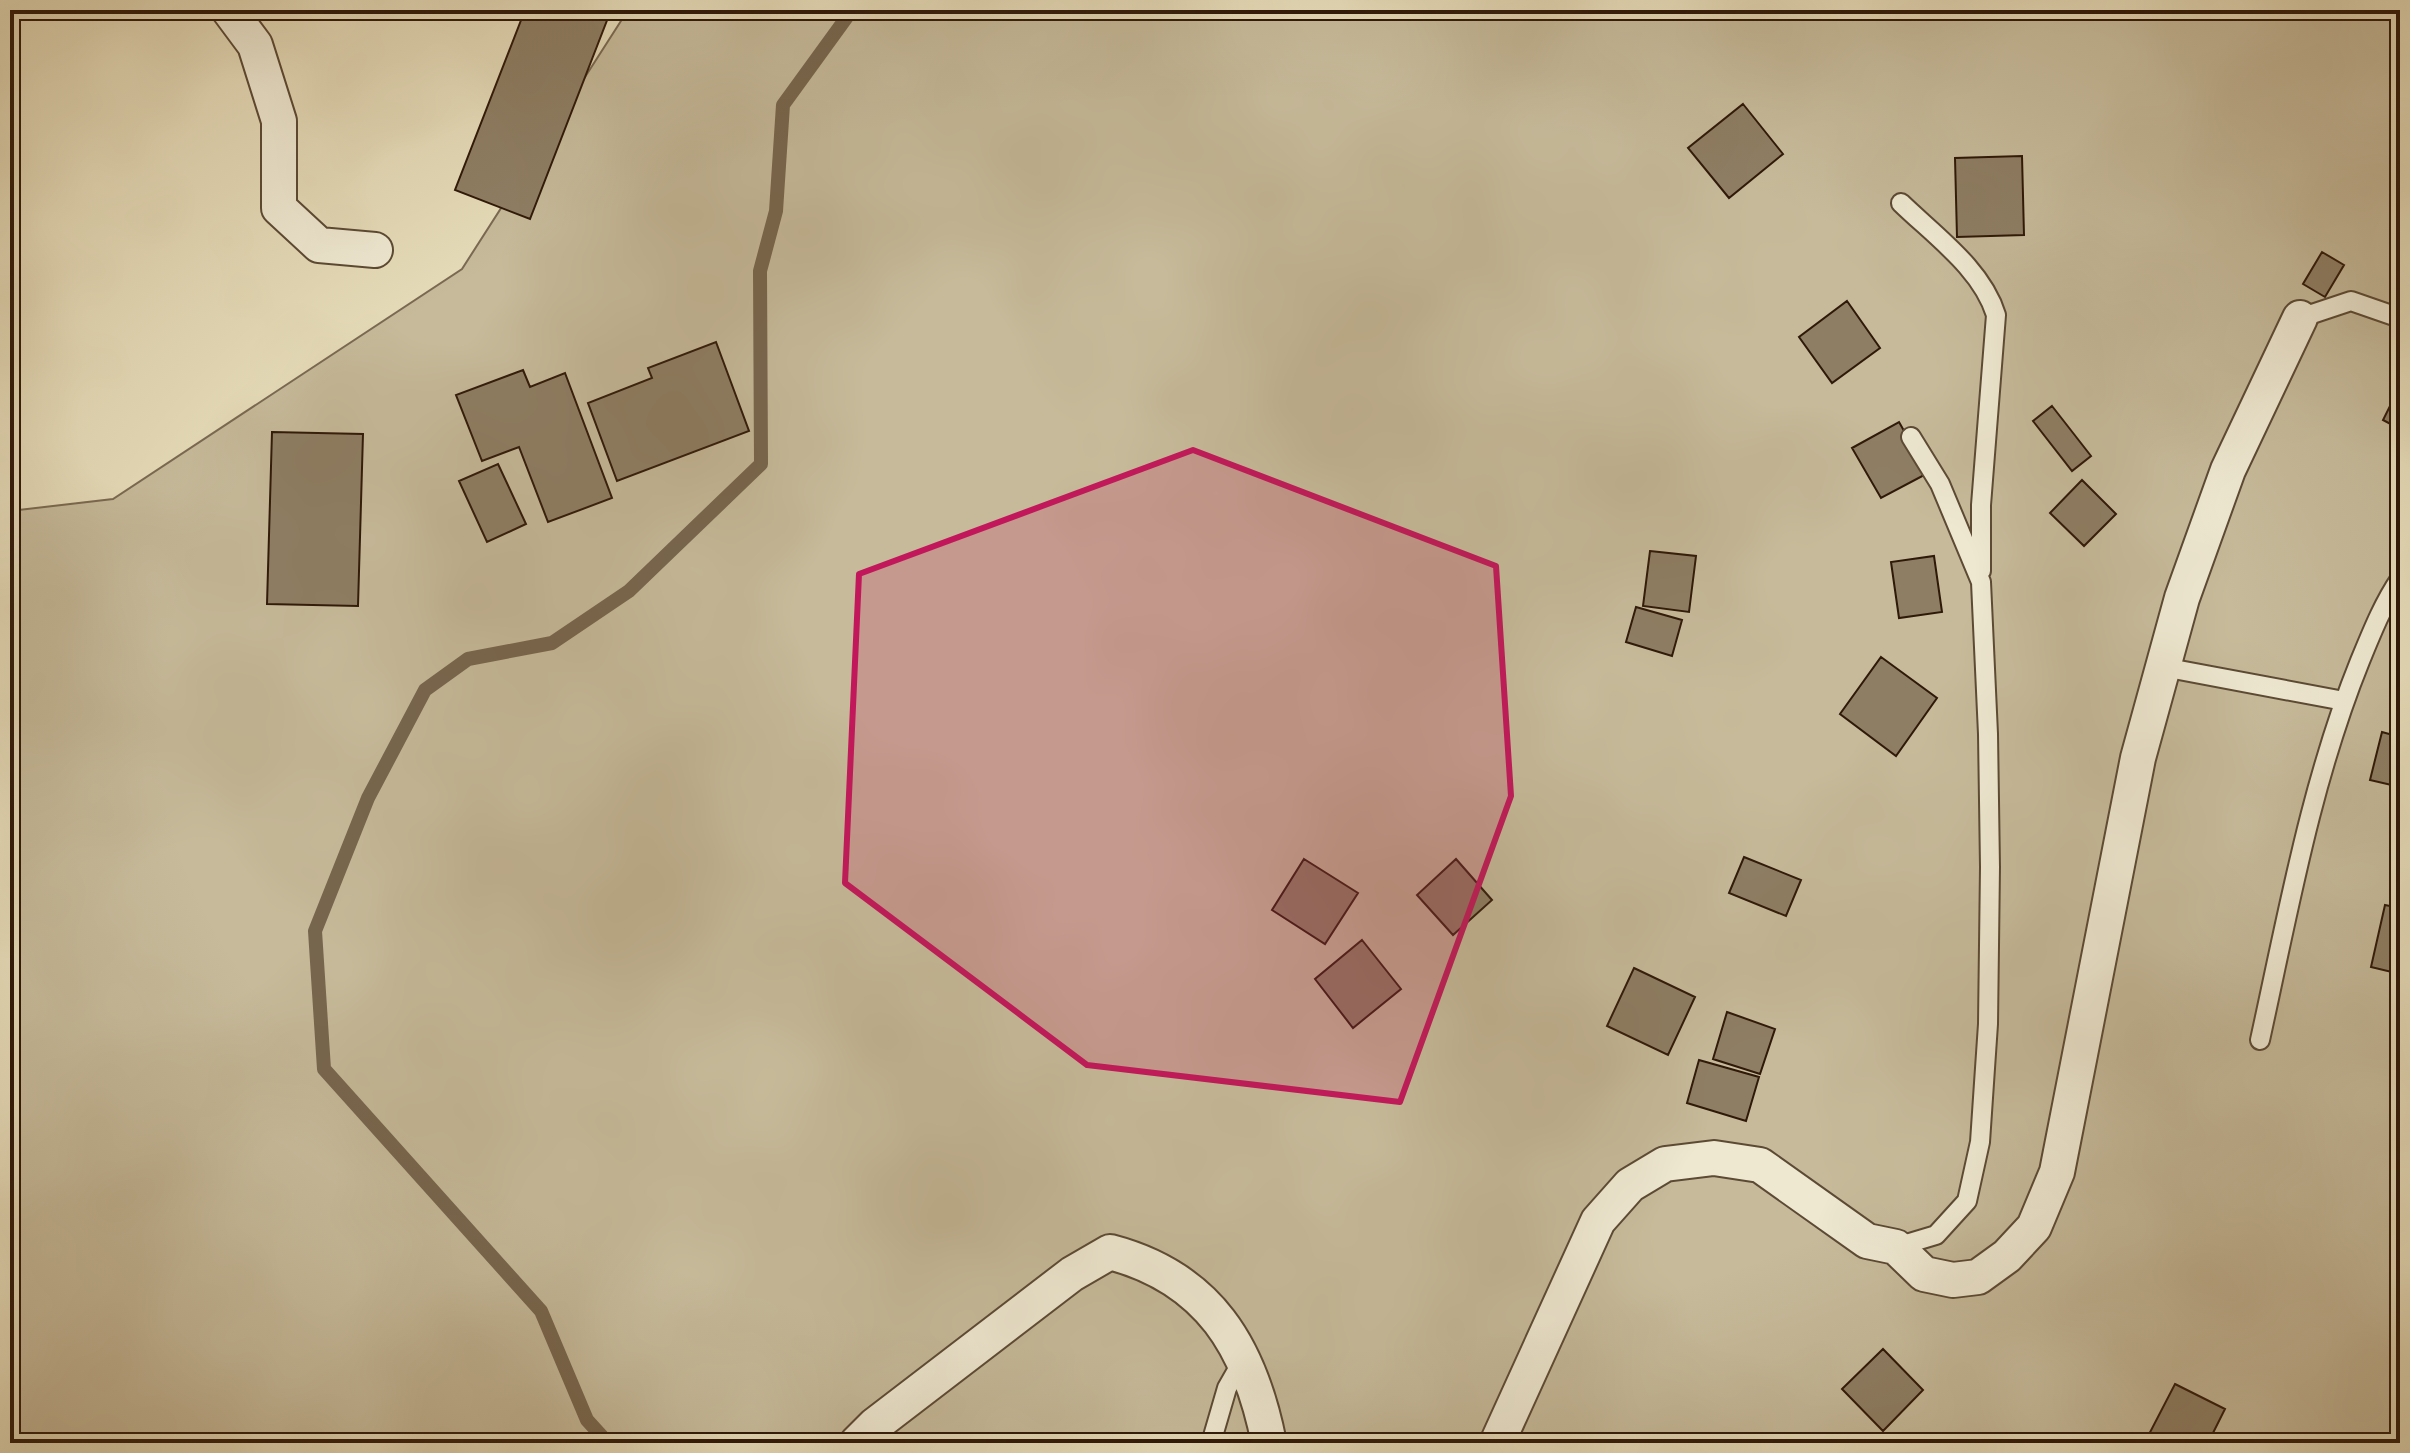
<svg xmlns="http://www.w3.org/2000/svg" width="2410" height="1453" font-family="'Old Standard TT',serif">
  <style>
    .green { fill: #c6ba9a; stroke: #7a6a52; stroke-width: 2 }
    .lines { fill: none; stroke-linecap: round; stroke-linejoin: round }
    .stream { stroke: #77664e; stroke-width: 14 }
    .building { fill: #8e7e64; stroke: #2f1909; stroke-width: 2 }
    .lane-casing { stroke: #5c4a35; stroke-width: 22 }
    .street-casing { stroke: #5c4a35; stroke-width: 38 }
    .lane { stroke: #eee8d1; stroke-width: 18 }
    .street { stroke: #eee8d1; stroke-width: 34 }
    .marked { fill: #c2185b; fill-opacity: 0.2; stroke: #c2185b; stroke-width: 6; stroke-linejoin: round }
  </style>
  <rect width="100%" height="100%" fill="#e5dbb8"/>
  <filter id="stains"><feTurbulence type="fractalNoise" baseFrequency=".0025" numOctaves="4"/><feColorMatrix values="0 0 0 0 .2 0 0 0 0 .09 0 0 0 0 .02 0 0 0 .5 -.17"/></filter>
  <radialGradient id="worn" r=".72"><stop offset=".6" stop-color="#630" stop-opacity="0"/><stop offset="1" stop-color="#630" stop-opacity=".3"/></radialGradient>
  <!-- green -->
  <path class="green" d="M628,10H2400V1443H10V511L113,499L462,269Z"/>
  <g class="lines">
    <!-- stream -->
    <path class="stream" d="M608,1443L587,1420L541,1311L324,1069L315,931L368,798L425,690L468,659L552,643L629,591L761,464L760,271L776,211L783,105L852,10"/>
  </g>
  <!-- building -->
  <path class="building" d="M525,10H611L530,219L455,190Z
    M1743,104L1783,154L1729,198L1688,148Z
    M2022,156L2024,235L1957,237L1955,158Z
    M2322,252L2344,265L2325,297L2303,284Z
    M1847,301L1880,348L1832,383L1799,337Z
    M716,342L749,431L617,481L588,403L652,378L648,368Z
    M523,370L530,387L565,373L612,498L548,522L519,447L482,461L456,395Z
    M2400,386V429L2383,420Z
    M2052,406L2091,456L2072,471L2033,421Z
    M1899,422L1928,473L1881,498L1852,448Z
    M272,432L363,434L358,606L267,604Z
    M498,464L526,524L487,542L459,481Z
    M2082,480L2116,514L2084,546L2050,513Z
    M1650,551L1696,556L1689,612L1643,606Z
    M1934,556L1942,612L1899,618L1891,562Z
    M1636,607L1682,620L1672,656L1626,642Z
    M1881,657L1937,698L1896,756L1840,714Z
    M2382,732L2400,737V787L2370,780Z
    M1744,857L1801,880L1786,916L1729,893Z
    M1304,859L1358,893L1325,944L1272,910Z
    M1456,859L1492,900L1453,935L1417,895Z
    M2385,905L2400,908V974L2371,967Z
    M1362,940L1401,989L1353,1028L1315,979Z
    M1634,968L1695,997L1668,1055L1607,1026Z
    M1727,1012L1775,1029L1760,1074L1713,1059Z
    M1699,1060L1759,1077L1746,1121L1687,1103Z
    M1883,1349L1923,1390L1883,1431L1842,1389Z
    M2175,1384L2225,1409L2208,1443H2152L2146,1440Z"/>
  <g class="lines">
    <!-- lane casing -->
    <g class="lane-casing">
      <path id="lane" d="M1901,203C1935,236 1982,269 1996,315L1981,505V571
        M2300,318L2351,301L2400,318
        M2163,667L2344,701
        M2260,1040C2288,913 2311,782 2360,661C2372,632 2383,604 2400,579
        M1896,1247L1936,1235L1967,1201L1980,1142L1988,1024L1990,867L1988,734L1981,582L1940,484L1911,437
        M1211,1443L1227,1388L1243,1360"/>
    </g>
    <!-- street casing -->
    <g class="street-casing">
      <path id="street" d="M229,10L255,45L279,121V208L319,245L375,250
        M857,1443L875,1425L1072,1274L1110,1252C1209,1278 1250,1347 1269,1443
        M1497,1443L1598,1221L1630,1185L1665,1164L1714,1158L1760,1165L1867,1241L1896,1247L1924,1274L1953,1280L1978,1277L2007,1256L2034,1227L2057,1172L2138,758L2182,598L2228,470L2300,318"/>
    </g>
    <!-- lane -->
    <use href="#lane" class="lane"/>
    <!-- street -->
    <use href="#street" class="street"/>
  </g>
  <!-- marked area -->
  <path class="marked" d="M1193,450L1496,566L1511,796L1400,1102L1087,1065L845,883L859,574Z"/>
  <!-- margin -->
  <rect width="2410" height="1453" fill="none" stroke="#e5dbb8" stroke-width="40"/>
  <rect x="12" y="12" width="2386" height="1429" fill="none" stroke="#2f1909" stroke-width="4"/>
  <rect x="20" y="20" width="2370" height="1413" fill="none" stroke="#2f1909" stroke-width="2"/>
  <rect width="100%" height="100%" filter="url(#stains)"/>
  <rect width="100%" height="100%" fill="url(#worn)"/>
</svg>
